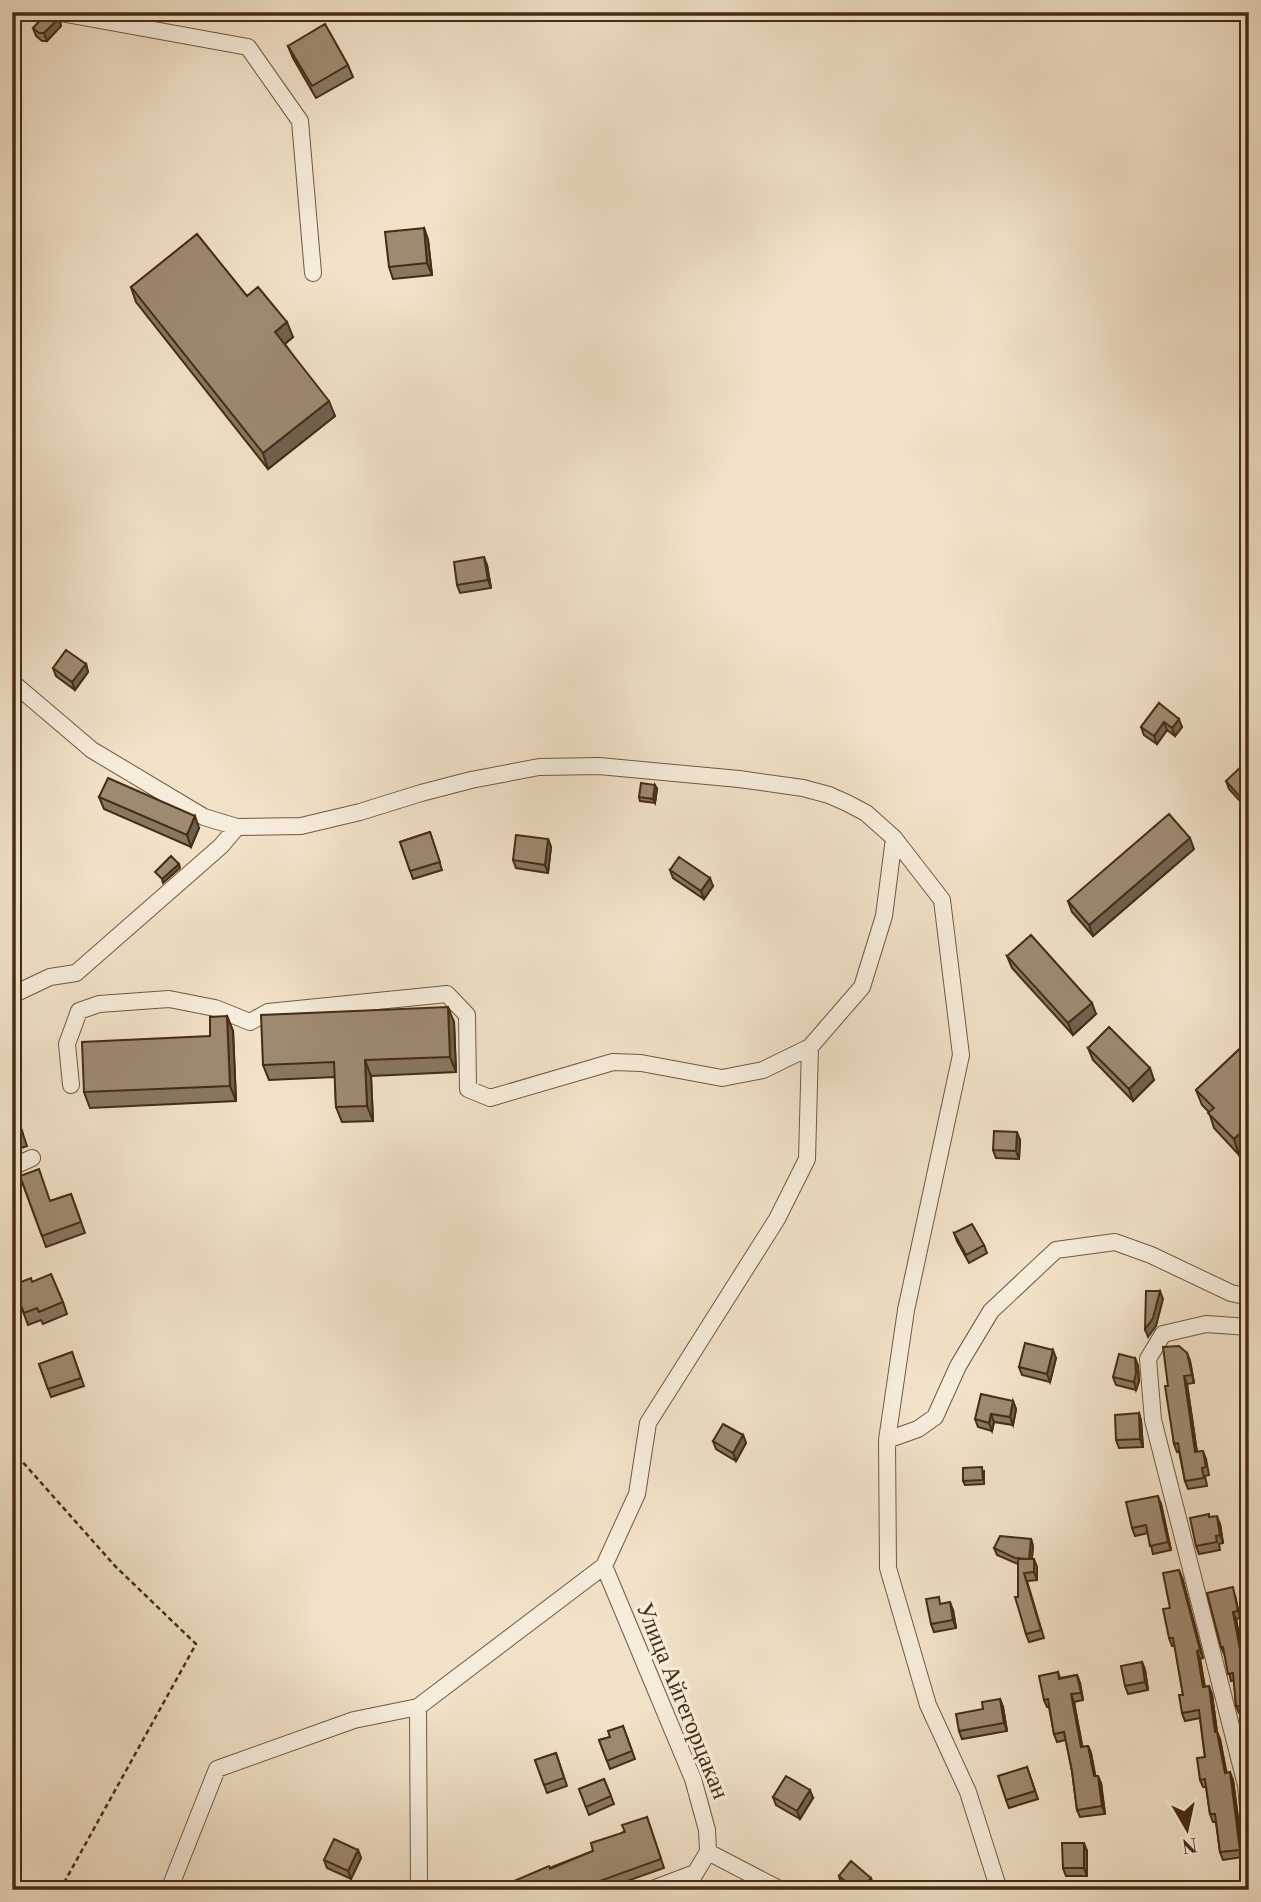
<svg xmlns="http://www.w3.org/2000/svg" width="1261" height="1902" font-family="'Libre Bodoni',serif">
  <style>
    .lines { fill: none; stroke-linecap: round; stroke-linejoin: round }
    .minor-casing { stroke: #705940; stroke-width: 18 }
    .path { stroke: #452c12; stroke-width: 2.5; stroke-dasharray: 5 3.5; stroke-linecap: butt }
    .minor { stroke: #f6ecdb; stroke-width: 16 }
    .wall { fill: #887761; stroke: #452c12; stroke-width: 2 }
    .shaded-wall { fill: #6f614f; stroke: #452c12; stroke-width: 2 }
    .building { fill: #9e8a71; stroke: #452c12; stroke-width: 2 }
    .labels { text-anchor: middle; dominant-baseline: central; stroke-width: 7; stroke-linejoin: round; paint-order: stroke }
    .street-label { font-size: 24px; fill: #452c12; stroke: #f6ecdb }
  </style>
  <rect width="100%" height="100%" fill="#f1e1c8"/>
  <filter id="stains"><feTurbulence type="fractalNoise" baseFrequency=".00286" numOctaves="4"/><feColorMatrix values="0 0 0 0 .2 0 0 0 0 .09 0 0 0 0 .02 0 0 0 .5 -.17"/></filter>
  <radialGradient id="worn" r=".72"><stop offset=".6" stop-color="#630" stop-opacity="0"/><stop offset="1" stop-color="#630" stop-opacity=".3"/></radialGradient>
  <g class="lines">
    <!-- minor casing -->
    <g class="minor-casing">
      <path id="minor" d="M55,12L248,47L300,121L313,273
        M12,682L92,750L204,817L237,827L301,826L360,812L421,793L471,780L539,767L599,766L739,779L803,788L829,795L847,803L866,813L894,838L942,900L961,1055L906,1310L887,1440L888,1568L928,1705L968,1792L999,1890
        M12,995L50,977L76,973L221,846L237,827
        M71,1085L67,1044L79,1011L99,1004L169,999L215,1008L250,1022L268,1012L447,994L467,1015L468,1089L490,1098L613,1062L641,1063L722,1078L763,1070L810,1047
        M12,1167L32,1158
        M1249,1327L1206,1324L1163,1334L1148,1359L1153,1420L1246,1785L1249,1818
        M887,1440L918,1429L935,1417L958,1366L991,1311L1056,1250L1115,1242L1151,1255L1231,1293L1249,1297
        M604,1566L693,1779L707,1830L708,1852L685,1890
        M418,1707L419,1890
        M708,1852L781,1890
        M169,1890L217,1769L354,1720L418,1707L604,1566L637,1494L648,1423L777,1219L807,1159L810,1047L862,987L884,916L894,838
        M650,1890L695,1873"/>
    </g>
    <!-- path -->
    <path class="path" d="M12,1450L115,1566L196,1644L60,1890"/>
    <!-- minor -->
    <use href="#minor" class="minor"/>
  </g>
  <!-- wall -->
  <path class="wall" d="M59,18L61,26L47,41H42L36,36L33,28Z
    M288,46L348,65L353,77L316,98L293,58Z
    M424,228L428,240L432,275L393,279L389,267Z
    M131,287L247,296L293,337L285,344L335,416L268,469L136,302Z
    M487,565L491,588L460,593L457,585Z
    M86,664L88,672L75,690L56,676L53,668Z
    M1159,703L1182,727L1175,736L1167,730L1157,744L1144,735L1141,727Z
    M1249,767V811L1229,789L1226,781Z
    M657,789L655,803L640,801L639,797Z
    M99,797L199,828L191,847L104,809Z
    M430,832L442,870L413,879L400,842Z
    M548,839L551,847L548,873L516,868L513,860Z
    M1194,849L1093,936L1072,912L1068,901Z
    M670,870L713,886L704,899L673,878Z
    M1007,956L1096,1014L1073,1035L1012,968Z
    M227,1016L233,1031L236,1101L90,1108L84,1092L210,1036Z
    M454,1022L456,1072L371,1076L373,1121L342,1122L336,1107L335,1077L269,1080L263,1065Z
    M1249,1040L1239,1155L1214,1128L1209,1112L1202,1105L1196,1090Z
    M1088,1048L1154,1080L1133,1101L1093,1060Z
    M12,1102L27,1146L12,1151Z
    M1020,1140L1019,1159L996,1158L993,1150Z
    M20,1176L50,1201L71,1194L85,1233L46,1247Z
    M954,1233L984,1245L987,1253L969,1263L957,1241Z
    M32,1282L63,1302L67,1314L43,1324L41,1320L28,1325L13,1285Z
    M72,1352L84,1386L51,1397L39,1364Z
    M1187,1353L1190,1361L1194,1383L1187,1384L1197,1452L1203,1451L1206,1459L1209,1475L1205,1476L1207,1486L1188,1489L1185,1481L1179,1451L1177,1452L1174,1444L1168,1386Z
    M1056,1358L1050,1382L1022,1375L1019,1367Z
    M1135,1358L1138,1366L1139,1381L1136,1390L1116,1385L1113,1377Z
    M1013,1401L1016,1409L1013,1425L994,1422L992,1431L978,1427L975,1419Z
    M1249,1403V1442H1248L1245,1434Z
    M1139,1413L1141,1421L1143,1447L1119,1448L1116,1440Z
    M743,1435L746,1443L736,1461L716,1449L713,1441Z
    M984,1471V1484L965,1485L963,1481Z
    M1161,1504L1171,1550L1153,1554L1148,1533L1135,1536L1132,1528Z
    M1210,1517L1220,1524L1223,1543L1219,1544L1220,1550L1199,1554L1196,1546Z
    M1031,1539L1033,1546L1032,1559L1037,1567V1580L1027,1581L1044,1638L1029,1642L1026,1634L1018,1597V1564L997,1555L994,1548Z
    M1182,1577L1203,1658L1200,1659L1205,1687L1212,1694L1217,1732L1220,1739L1226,1772L1233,1780L1243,1857L1223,1860L1220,1852L1216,1822H1213L1210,1814L1206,1787H1203L1200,1780L1205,1757L1200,1718L1185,1721L1182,1713L1183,1695L1175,1646H1172L1169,1638Z
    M1235,1595L1240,1618L1236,1619L1242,1655L1247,1662L1249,1669V1713H1239L1236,1706L1234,1680L1231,1681L1225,1654H1224L1221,1647Z
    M942,1604L953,1610L956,1628L934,1632L931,1624Z
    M1142,1662L1145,1670L1148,1690L1128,1694L1125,1686Z
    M1058,1672L1060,1678L1077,1675L1080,1683L1083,1700L1074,1702L1082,1747L1088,1746L1091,1753L1095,1776L1101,1783L1105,1814L1080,1817L1077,1810L1072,1771L1066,1740L1057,1742L1054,1734L1049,1707H1047L1044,1700Z
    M1000,1699L1003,1707L1007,1731L962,1739L959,1731Z
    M623,1726L635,1759L610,1769L599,1740L610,1737Z
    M556,1753L567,1786L547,1793L535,1760Z
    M1027,1767L1038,1799L1009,1808L1006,1800Z
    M604,1779L614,1804L589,1815L579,1789Z
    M773,1797L813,1798L800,1819L776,1805Z
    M647,1817L664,1868L602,1890H493L593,1851Z
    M358,1850L361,1858L351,1879L327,1868L324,1860Z
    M1087,1851V1876H1066L1063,1868Z
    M839,1876L874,1886L871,1890H849L841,1884Z"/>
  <!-- shaded-wall -->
  <path class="shaded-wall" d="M59,18L61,26L47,41L44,33Z
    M424,228L428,240L432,275L427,263Z
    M287,322L293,337L281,347L275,332Z
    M329,401L335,416L268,469L263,453Z
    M484,557L487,565L491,588L488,580Z
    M86,664L88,672L75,690L72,682Z
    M1179,719L1182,727L1175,736L1172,728Z
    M1164,722L1167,730L1157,744L1154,736Z
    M655,785L657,789L655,803L653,799Z
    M195,816L199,828L191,847L187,835Z
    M1190,838L1194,849L1093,936L1089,925Z
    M548,839L551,847L548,873L545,865Z
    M179,864L180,868L163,883L162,879Z
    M710,878L713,886L704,899L701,891Z
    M1092,1003L1096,1014L1073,1035L1068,1023Z
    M448,1007L454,1022L456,1072L450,1057Z
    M227,1016L233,1031L236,1101L230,1086Z
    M365,1060L371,1076L373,1121L367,1106Z
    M1150,1068L1154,1080L1133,1101L1129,1089Z
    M1249,1125V1146L1239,1155L1234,1139Z
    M1017,1132L1020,1140L1019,1159L1016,1151Z
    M1160,1291L1163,1299L1156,1326L1148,1337L1145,1329Z
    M1053,1350L1056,1358L1050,1382L1047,1374Z
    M1187,1353L1190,1361L1194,1383L1192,1375Z
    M1135,1358L1138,1366L1139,1381L1136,1390L1134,1382Z
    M1184,1376L1187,1384L1198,1460L1195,1452Z
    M1013,1401L1016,1409L1013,1425L1010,1417Z
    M1139,1413L1141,1421L1143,1447L1140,1439Z
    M991,1414L994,1422L992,1431L989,1423Z
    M743,1435L746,1443L736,1461L733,1453Z
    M1158,1496L1161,1504L1171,1550L1168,1542Z
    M1217,1516L1220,1524L1223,1543L1220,1535Z
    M1031,1539L1033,1546L1031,1565L1029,1559Z
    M1034,1559L1037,1567V1580L1034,1572Z
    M1179,1570L1182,1577L1203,1658L1200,1650Z
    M950,1602L953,1610L956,1628L953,1620Z
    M1233,1612L1236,1619L1244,1662L1241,1655Z
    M1197,1651L1200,1659L1206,1695L1203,1687Z
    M1142,1662L1145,1670L1148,1690L1145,1682Z
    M1077,1675L1080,1683L1083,1700L1081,1693Z
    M1209,1686L1212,1694L1218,1740L1215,1732Z
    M1071,1694L1074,1702L1084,1755L1081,1747Z
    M1000,1699L1003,1707L1007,1731L1004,1723Z
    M1217,1732L1220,1739L1228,1780L1225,1773Z
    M1088,1746L1091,1753L1097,1784L1094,1776Z
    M1230,1772L1233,1780L1243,1857L1240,1850Z
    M1098,1776L1101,1783L1105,1814L1102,1806Z
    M810,1790L813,1798L800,1819L797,1811Z
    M1084,1843L1087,1851V1876L1084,1868Z
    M358,1850L361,1858L351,1879L348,1871Z
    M871,1878L874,1886L871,1890H861Z"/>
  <!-- building -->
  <path class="building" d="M47,13L59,18L44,33H39L33,28Z
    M325,24L348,65L312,86L288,46Z
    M424,228L427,263L389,267L385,232Z
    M197,234L247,296L258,287L287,322L275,332L329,401L263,453L131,287Z
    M484,557L488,580L457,585L454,562Z
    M66,650L86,664L72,682L53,668Z
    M1159,703L1179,719L1172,728L1164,722L1154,736L1141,727Z
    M1245,763L1249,767V807L1226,781Z
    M108,778L195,816L187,835L99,797Z
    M641,783L655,785L653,799L639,797Z
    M1169,814L1190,838L1089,925L1068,901Z
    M430,832L440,862L410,871L400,842Z
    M516,835L548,839L545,865L513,860Z
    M171,856L179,864L162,879L155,872Z
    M679,857L710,878L701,891L670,870Z
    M1031,935L1092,1003L1068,1023L1007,956Z
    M448,1007L450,1057L365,1060L367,1106L336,1107L334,1062L263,1065L261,1015Z
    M227,1016L230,1086L84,1092L82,1042L210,1036V1017Z
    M1109,1027L1150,1068L1129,1089L1088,1048Z
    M1249,1040V1125L1234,1139L1208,1113L1214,1108L1196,1090Z
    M12,1102L23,1134L12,1138Z
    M994,1131L1017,1132L1016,1151L993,1150Z
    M39,1169L50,1201L71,1194L81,1222L42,1236L20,1176Z
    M972,1224L984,1245L966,1255L954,1233Z
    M51,1274L63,1302L39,1312L37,1308L24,1313L13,1285L31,1278L32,1282Z
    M1146,1291H1160L1153,1318L1145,1329Z
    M1025,1343L1053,1350L1047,1374L1019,1367Z
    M1179,1346L1187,1353L1192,1375L1184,1376L1195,1452L1203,1451L1206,1467L1202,1468L1204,1478L1185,1481L1178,1443L1174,1444L1165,1386H1168L1163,1347Z
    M72,1352L81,1378L48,1389L39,1364Z
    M1119,1354L1135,1358L1136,1373L1134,1382L1113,1377Z
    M981,1394L1013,1401L1010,1417L991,1414L989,1423L975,1419Z
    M1249,1403V1433L1245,1434L1240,1404Z
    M1139,1413L1140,1439L1116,1440L1115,1415Z
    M723,1424L743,1435L733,1453L713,1441Z
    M982,1467L983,1480L963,1481V1468Z
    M1158,1496L1168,1542L1150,1546L1146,1525L1132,1528L1126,1502Z
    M1209,1514V1517L1217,1516L1220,1535L1216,1536L1217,1542L1196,1546L1190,1518Z
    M1000,1536L1031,1539L1029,1559L1015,1558L994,1548Z
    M1018,1559H1034V1572L1024,1573L1041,1630L1026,1634L1015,1597H1018Z
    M1179,1570L1200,1650L1197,1651L1203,1687L1209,1686L1215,1732H1217L1225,1773L1230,1772L1240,1850L1220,1852L1215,1814H1210L1205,1779L1200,1780L1197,1758L1205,1757L1199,1710L1182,1713L1179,1695H1183L1173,1638H1169L1163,1609L1170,1608L1163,1573Z
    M1233,1587L1238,1611L1233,1612L1241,1655H1245L1249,1676V1706H1236L1233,1673L1228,1674L1223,1647H1221L1207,1593Z
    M939,1597L940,1604L950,1602L953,1620L931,1624L926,1599Z
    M1142,1662L1145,1682L1125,1686L1121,1666Z
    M1058,1672L1059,1679L1077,1675L1081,1693L1071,1694L1081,1747L1088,1746L1094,1776H1098L1102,1806L1077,1810L1072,1771L1064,1732L1054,1734L1048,1699L1044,1700L1039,1676Z
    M1000,1699L1004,1723L959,1731L956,1714L983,1709L982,1702Z
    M623,1726L632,1751L607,1761L599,1740L610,1737L608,1731Z
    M1245,1742H1249V1757Z
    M556,1753L564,1778L544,1785L535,1760Z
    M1027,1767L1035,1791L1006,1800L998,1776Z
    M786,1776L810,1790L797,1811L773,1797Z
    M604,1779L611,1796L586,1807L579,1789Z
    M647,1817L661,1859L594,1883L595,1885L583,1890H493L549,1866L550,1869L593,1851L591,1843L625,1832L622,1825Z
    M334,1839L358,1850L348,1871L324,1860Z
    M1062,1843H1084V1868H1063Z
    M851,1861L871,1878L861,1890H855L839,1876Z
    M314,1884L327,1890H312Z"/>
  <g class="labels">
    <!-- street labels -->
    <g class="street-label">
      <text transform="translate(682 1701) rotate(68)">Улица Айгегорцакан</text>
    </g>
  </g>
  <!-- margin -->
  <rect width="1261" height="1902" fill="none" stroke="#f1e1c8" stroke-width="42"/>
  <rect x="14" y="14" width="1233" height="1874" fill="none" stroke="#452c12" stroke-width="3.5"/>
  <rect x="21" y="21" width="1219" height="1860" fill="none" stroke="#452c12" stroke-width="2"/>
  <!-- north arrow -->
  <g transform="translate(1187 1829) rotate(171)" stroke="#f6ecdb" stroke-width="5" paint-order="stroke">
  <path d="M0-5L12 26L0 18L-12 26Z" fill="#452c12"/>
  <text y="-10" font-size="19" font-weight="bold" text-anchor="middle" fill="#452c12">N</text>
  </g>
  <rect width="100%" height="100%" filter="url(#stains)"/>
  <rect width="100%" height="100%" fill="url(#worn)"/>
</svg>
